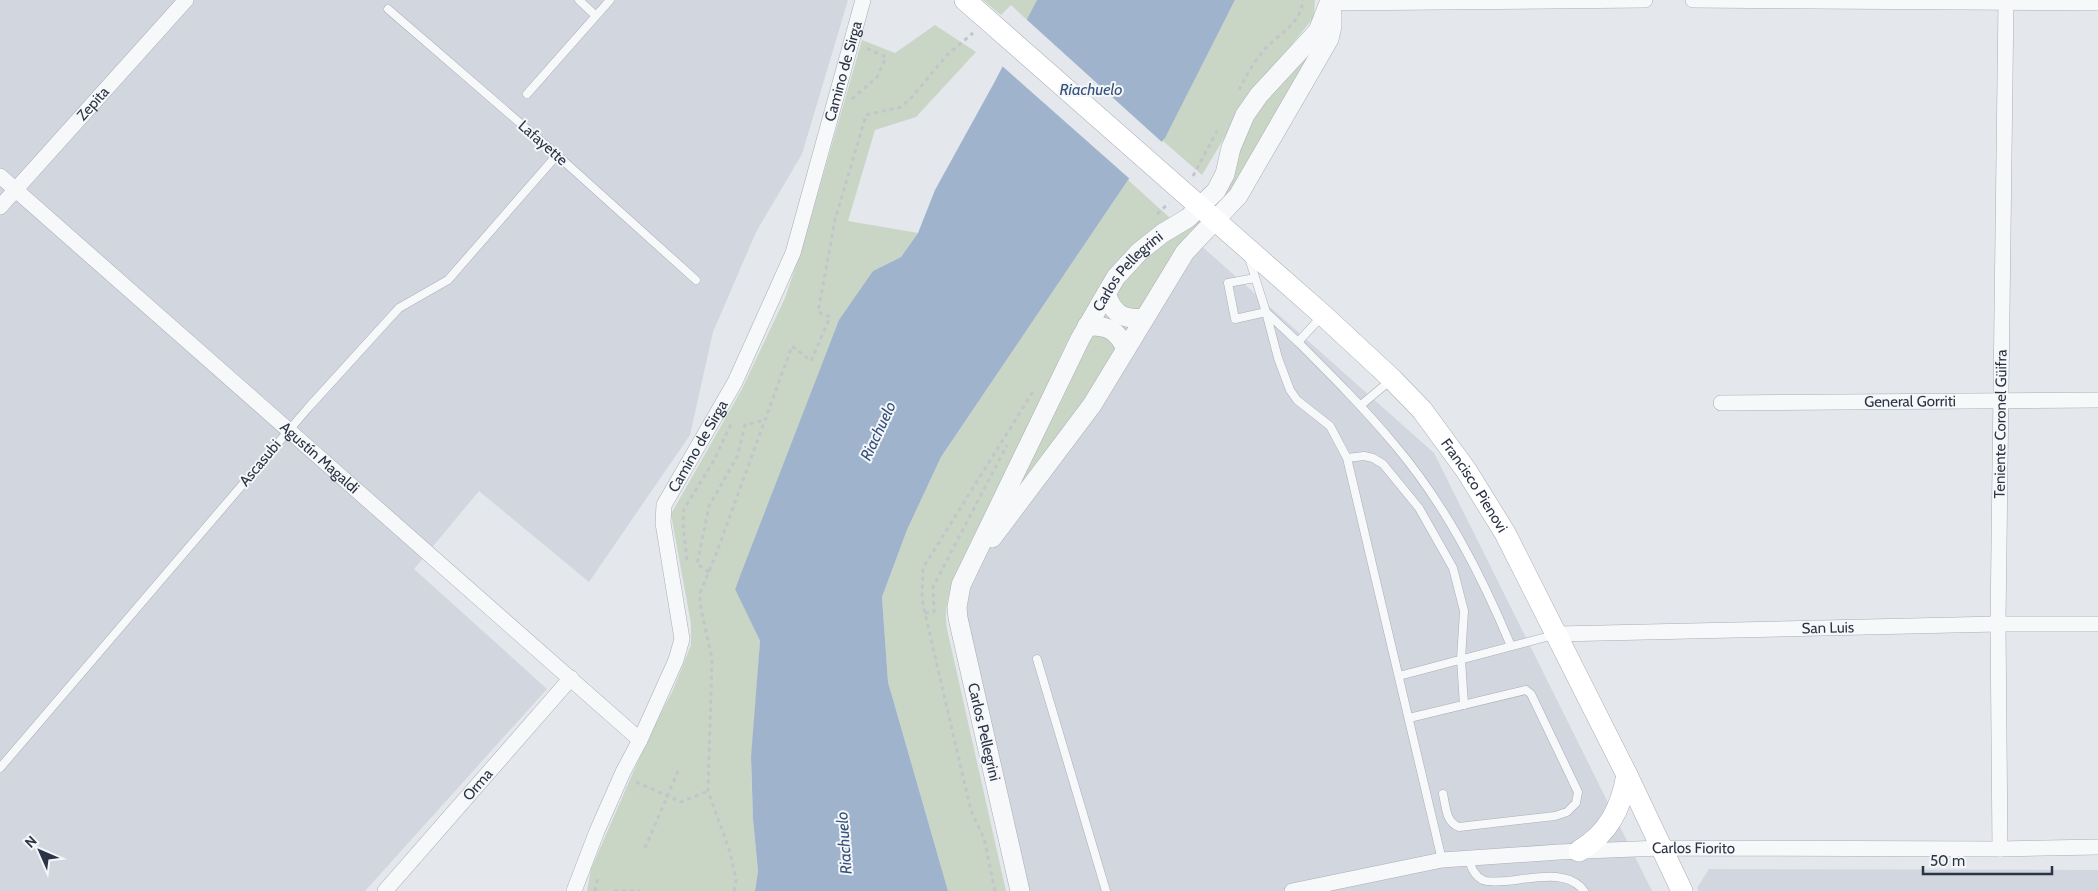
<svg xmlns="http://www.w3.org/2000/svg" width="2098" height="891" font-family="Cabin,sans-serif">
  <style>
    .built { fill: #d2d6de }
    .green { fill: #c9d6c5 }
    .water { fill: #9fb4cc }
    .pier { fill: #e4e7ec }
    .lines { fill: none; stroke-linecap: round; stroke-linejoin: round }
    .service-casing { stroke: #a9aeb7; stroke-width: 9 }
    .minor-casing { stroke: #a9aeb7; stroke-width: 16 }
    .tertiary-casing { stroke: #a9aeb7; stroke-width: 20 }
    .secondary-casing { stroke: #a9aeb7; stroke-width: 22 }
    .path { stroke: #c2c5cb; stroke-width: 3; stroke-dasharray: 4 4; stroke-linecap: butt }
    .service { stroke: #f7f8fa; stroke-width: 8 }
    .minor { stroke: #f7f8fa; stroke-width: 15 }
    .tertiary { stroke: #f7f8fa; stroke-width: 19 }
    .secondary { stroke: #fff; stroke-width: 21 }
    .labels { text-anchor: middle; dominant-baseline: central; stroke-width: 4; stroke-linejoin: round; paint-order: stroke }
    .street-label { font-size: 15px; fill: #2b3445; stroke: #f4f6f9 }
    .water-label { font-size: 16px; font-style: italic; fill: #34527a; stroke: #f4f6f9 }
  </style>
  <rect width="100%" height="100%" fill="#e4e7ec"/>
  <!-- built -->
  <path class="built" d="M0,0H848L802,154L756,232L713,332L690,435L589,582L479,491L414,569L547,689L365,891H0Z
    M1170,218L1434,453L1652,891H1010L949,617Z
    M1709,869L2098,870V891H1699L1697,888Z"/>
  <!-- green -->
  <path class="green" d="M983,0H1037L1028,21L1011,5L1001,15Z
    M1235,0H1315L1314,17L1245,103L1202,175L1163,141Z
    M1333,16L1276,127L1145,318L966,573L1106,294L1201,206L1239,125Z
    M935,25L976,52L916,117L875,130L848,221L918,233L901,257L873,271L735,588L760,641L751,765L753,819L758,871L755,891H587L591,869L649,736L673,690L691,645V624L671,514L742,389L785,298L804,242L862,40L895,53Z
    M1128,180L1170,218L1135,243L1118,261L966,555C955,580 942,600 947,629L1006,891H948L888,682L882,597L907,530L941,457Z"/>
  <!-- water -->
  <path class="water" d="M1037,0H1235L1165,138L1128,180L941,457L907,530L882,597L888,682L948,891H755L758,871L753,819L751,757L760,641L735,589L839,320L873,271L901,257L918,233L935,190L994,83Z"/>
  <!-- pier -->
  <path class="pier" d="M1026,19L1164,144L1131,180L1001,65Z"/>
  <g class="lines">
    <!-- service casing -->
    <g class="service-casing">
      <path id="service" d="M579,0L596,16
        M388,9L557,155L696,280
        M527,94L610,0
        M1249,258L1266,312L1298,342L1322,316
        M1255,278L1228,283L1235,319L1266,312L1278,358L1290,390L1297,400L1330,426L1347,458L1442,860
        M1298,342C1331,375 1364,408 1394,444C1445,504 1481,574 1511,646
        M1361,405L1391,380
        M1347,458L1364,456L1373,458L1383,464L1419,508L1453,568L1464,611L1461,659L1464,705
        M1037,659L1106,891
        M1399,676L1554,635
        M1409,718L1526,690L1531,694L1578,792L1576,803L1567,812L1555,816L1459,827C1446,823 1446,807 1443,794
        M0,768L308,408L399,308L448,280L557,155
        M1468,858C1471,866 1474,876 1483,880C1489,883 1499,881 1506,881C1530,879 1568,868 1584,891"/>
    </g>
    <!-- minor casing -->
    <g class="minor-casing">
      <g id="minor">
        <path d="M1693,0L2098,3"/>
        <path d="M1329,3L1645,0"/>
        <path id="s1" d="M0,176L640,740"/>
        <path id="s2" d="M0,207L186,0"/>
        <path id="s3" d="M1721,403L2098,400"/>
        <path id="s4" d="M1557,634L1998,624H2098"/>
        <path id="s5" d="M2000,849L1998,624L2006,0"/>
        <path id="s6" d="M385,891L571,678"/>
        <path id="s7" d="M574,891L597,831L623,772L640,740L676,660L682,639L663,523L664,505L735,382L793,253L863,0"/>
        <path id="s8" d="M1292,891L1442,860L1559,852L1661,848L2000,849L2098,847"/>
      </g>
    </g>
    <!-- tertiary casing -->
    <g class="tertiary-casing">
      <g id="tertiary">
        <path d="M1106,294C1114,315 1123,320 1145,318"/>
        <path d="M1087,326C1108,325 1117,330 1126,349"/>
        <path d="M992,538L1092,405L1185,252L1238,196L1329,39L1332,26V13"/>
        <path id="s9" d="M1020,891L958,618L957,607L961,585L1080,339L1106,294L1116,277L1139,252L1163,233L1188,218L1216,191L1225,174L1231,148L1245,115L1259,95L1318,31L1329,3"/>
      </g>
    </g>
    <!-- secondary casing -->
    <g class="secondary-casing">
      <g id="secondary">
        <path id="s10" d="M965,0L1323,315L1392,379L1422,410L1466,470L1505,533L1627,775L1682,891"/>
        <path d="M1579,851C1609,833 1621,808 1627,775"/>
      </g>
    </g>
    <!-- path -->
    <path class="path" d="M1239,90C1246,76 1254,62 1264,50C1278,34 1301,24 1303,0
      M852,99L877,77L886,57L866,48
      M1193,176L1217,131
      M1157,214L1169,203
      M687,560L683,525L684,509L713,462L732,422
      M709,572L697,564L709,506L737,457L745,425L765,420
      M925,613L934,612L933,587L1007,445
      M636,782L681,802L708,791
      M645,848L679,769
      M595,891L598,877
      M614,891H640
      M734,891L736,880L730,852L708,791L712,659L700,604V593L715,557L792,346L811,361L830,317L818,312L835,220L866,115L901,107L912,97L947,55L973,33
      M995,891L984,838L971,811L925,613L922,599L923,568L1034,390"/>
    <!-- service -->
    <use href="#service" class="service"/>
    <!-- minor -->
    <use href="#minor" class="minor"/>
    <!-- tertiary -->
    <use href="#tertiary" class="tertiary"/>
    <!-- secondary -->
    <use href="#secondary" class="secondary"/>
  </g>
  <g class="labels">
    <!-- street labels -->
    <g class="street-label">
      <text stroke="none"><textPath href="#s7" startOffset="882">Camino de Sirga</textPath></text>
      <text stroke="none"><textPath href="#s2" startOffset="139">Zepita</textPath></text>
      <text transform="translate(543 143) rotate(41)">Lafayette</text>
      <text stroke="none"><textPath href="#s9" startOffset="670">Carlos Pellegrini</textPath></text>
      <text stroke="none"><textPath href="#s3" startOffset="189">General Gorriti</textPath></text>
      <text stroke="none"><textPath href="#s5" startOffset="425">Teniente Coronel Güifra</textPath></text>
      <text stroke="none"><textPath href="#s7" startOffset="478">Camino de Sirga</textPath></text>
      <text stroke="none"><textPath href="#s1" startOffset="426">Agustín Magaldi</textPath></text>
      <text transform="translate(260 463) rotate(-50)">Ascasubi</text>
      <text stroke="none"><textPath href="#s10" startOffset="706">Francisco Pienovi</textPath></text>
      <text stroke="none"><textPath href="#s4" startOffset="271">San Luis</textPath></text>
      <text transform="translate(984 732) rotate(77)">Carlos Pellegrini</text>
      <text stroke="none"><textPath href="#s6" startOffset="141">Orma</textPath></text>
      <text stroke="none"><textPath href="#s8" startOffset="405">Carlos Fiorito</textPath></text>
    </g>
    <!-- water labels -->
    <g class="water-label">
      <text x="1091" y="89">Riachuelo</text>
      <text transform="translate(878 431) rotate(-65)">Riachuelo</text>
      <text transform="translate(844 843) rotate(-94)">Riachuelo</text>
    </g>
  </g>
  <!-- north arrow -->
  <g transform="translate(40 851) rotate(315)" stroke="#f4f6f9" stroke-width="4" paint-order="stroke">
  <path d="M0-4L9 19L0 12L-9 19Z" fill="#2b3445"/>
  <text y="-8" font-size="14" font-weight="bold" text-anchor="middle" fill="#2b3445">N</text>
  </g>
  <!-- scale -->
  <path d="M1923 866v8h129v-8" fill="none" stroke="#2b3445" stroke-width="2.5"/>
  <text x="1930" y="866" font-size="15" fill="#2b3445" stroke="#f4f6f9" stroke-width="4" paint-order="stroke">50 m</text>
</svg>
